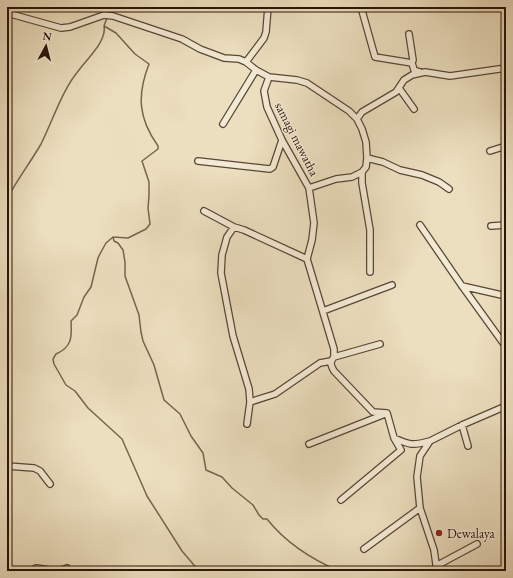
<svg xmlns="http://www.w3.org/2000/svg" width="513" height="578" font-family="'EB Garamond',serif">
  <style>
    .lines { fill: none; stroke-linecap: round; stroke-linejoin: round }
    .stream { stroke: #756450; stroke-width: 1.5 }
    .street-casing { stroke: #594635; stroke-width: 8 }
    .street { stroke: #f3ead5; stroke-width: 5.5 }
    .poi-dot { fill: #8f2418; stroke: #f3ead5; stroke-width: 1.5 }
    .labels { text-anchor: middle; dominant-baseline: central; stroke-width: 3; stroke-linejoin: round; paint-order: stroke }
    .street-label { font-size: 13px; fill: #281307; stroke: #f3ead5 }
    .poi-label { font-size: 13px; fill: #281307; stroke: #f3ead5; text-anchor: start }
  </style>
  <rect width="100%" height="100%" fill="#ecdfbf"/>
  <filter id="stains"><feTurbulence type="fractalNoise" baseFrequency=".005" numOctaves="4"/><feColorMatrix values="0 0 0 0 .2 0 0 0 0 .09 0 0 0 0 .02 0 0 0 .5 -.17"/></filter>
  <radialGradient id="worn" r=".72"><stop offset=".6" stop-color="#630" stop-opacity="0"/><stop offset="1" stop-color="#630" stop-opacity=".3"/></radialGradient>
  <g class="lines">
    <!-- stream -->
    <path class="stream" d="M111,7L104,26L116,33L135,54L149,64C137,95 138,118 158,146V149L142,161L149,182V196L148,208L150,224L146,229L128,238L113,237L106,243L101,252L98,258L91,287L84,297L77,315L71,321C72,337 72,347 56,354L53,359L54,364L66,385L75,391L88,408L122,439L147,496L182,551L199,571
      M7,199C17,180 30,163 41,144C53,120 62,90 79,70C87,59 107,41 104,26
      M113,237L114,241L118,243L123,250L125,262V276L139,315L141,332L143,341L154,365L164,400L180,414L191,436L203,453L206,470L222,477L232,488L253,505L259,515L263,519H267C286,543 311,559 339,571"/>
    <!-- street casing -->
    <g class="street-casing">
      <path id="street" d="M361,7L375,57L412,63L414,70L420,72
        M7,13L61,28L70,27L104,15L113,16L182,39L200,49L224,58L239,59L246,62L256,70L269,77L297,80L307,83L349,111L357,119L362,129L366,142L367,158L366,167L362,172L352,177L336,179L309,188
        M409,34L413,60L412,63
        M246,62L264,38L266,32L268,7
        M269,77L264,91L267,107L282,140L309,188L314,223L312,240L307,259
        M399,88L414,109
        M357,119L362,112L396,92L404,80L412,75L425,72L450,76L506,68
        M223,124L256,70
        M490,151L506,146
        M367,158L383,162L400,170L422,175L439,182L449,189
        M198,161L270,169L273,167L282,140
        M362,172V183L370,230V272
        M204,211L234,227L244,230L307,259L334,349V357C330,362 330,364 334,371L373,412L387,413L394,438C410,445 412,446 430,441
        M420,225L462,286L506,347
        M491,226L506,225
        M234,227L227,237L222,255L221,273L233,336L249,389L250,402L247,424
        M462,286L506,296
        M323,311L392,285
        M334,357L380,344
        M250,402L275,394L320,363L331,361
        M462,425L468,446
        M309,444L385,414
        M7,466L34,468L40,471L50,484
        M341,500L401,450L394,438
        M364,549L420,508
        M436,566L477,544
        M31,571L36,568L56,571
        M59,571L67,568
        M437,571L434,550L420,508L417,477L420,456L430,441L462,425L506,406"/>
    </g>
    <!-- street -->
    <use href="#street" class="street"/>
  </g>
  <!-- markers -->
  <circle class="poi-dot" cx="439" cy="533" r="4"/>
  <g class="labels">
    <!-- street labels -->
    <g class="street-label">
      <text transform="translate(297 139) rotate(63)">samagi mawatha</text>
    </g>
    <!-- poi labels -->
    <g class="poi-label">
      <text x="447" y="533">Dewalaya</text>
    </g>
  </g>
  <!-- margin -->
  <rect width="513" height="578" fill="none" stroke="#ecdfbf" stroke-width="24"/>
  <rect x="8" y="8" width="497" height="562" fill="none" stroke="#281307" stroke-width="2"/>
  <rect x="12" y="12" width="489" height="554" fill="none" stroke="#281307"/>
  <!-- north arrow -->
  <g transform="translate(46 46) rotate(7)" stroke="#f3ead5" stroke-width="3" paint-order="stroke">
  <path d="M0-3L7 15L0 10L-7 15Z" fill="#281307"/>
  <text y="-6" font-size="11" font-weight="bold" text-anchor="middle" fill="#281307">N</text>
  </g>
  <rect width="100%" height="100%" filter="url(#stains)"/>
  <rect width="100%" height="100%" fill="url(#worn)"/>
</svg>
